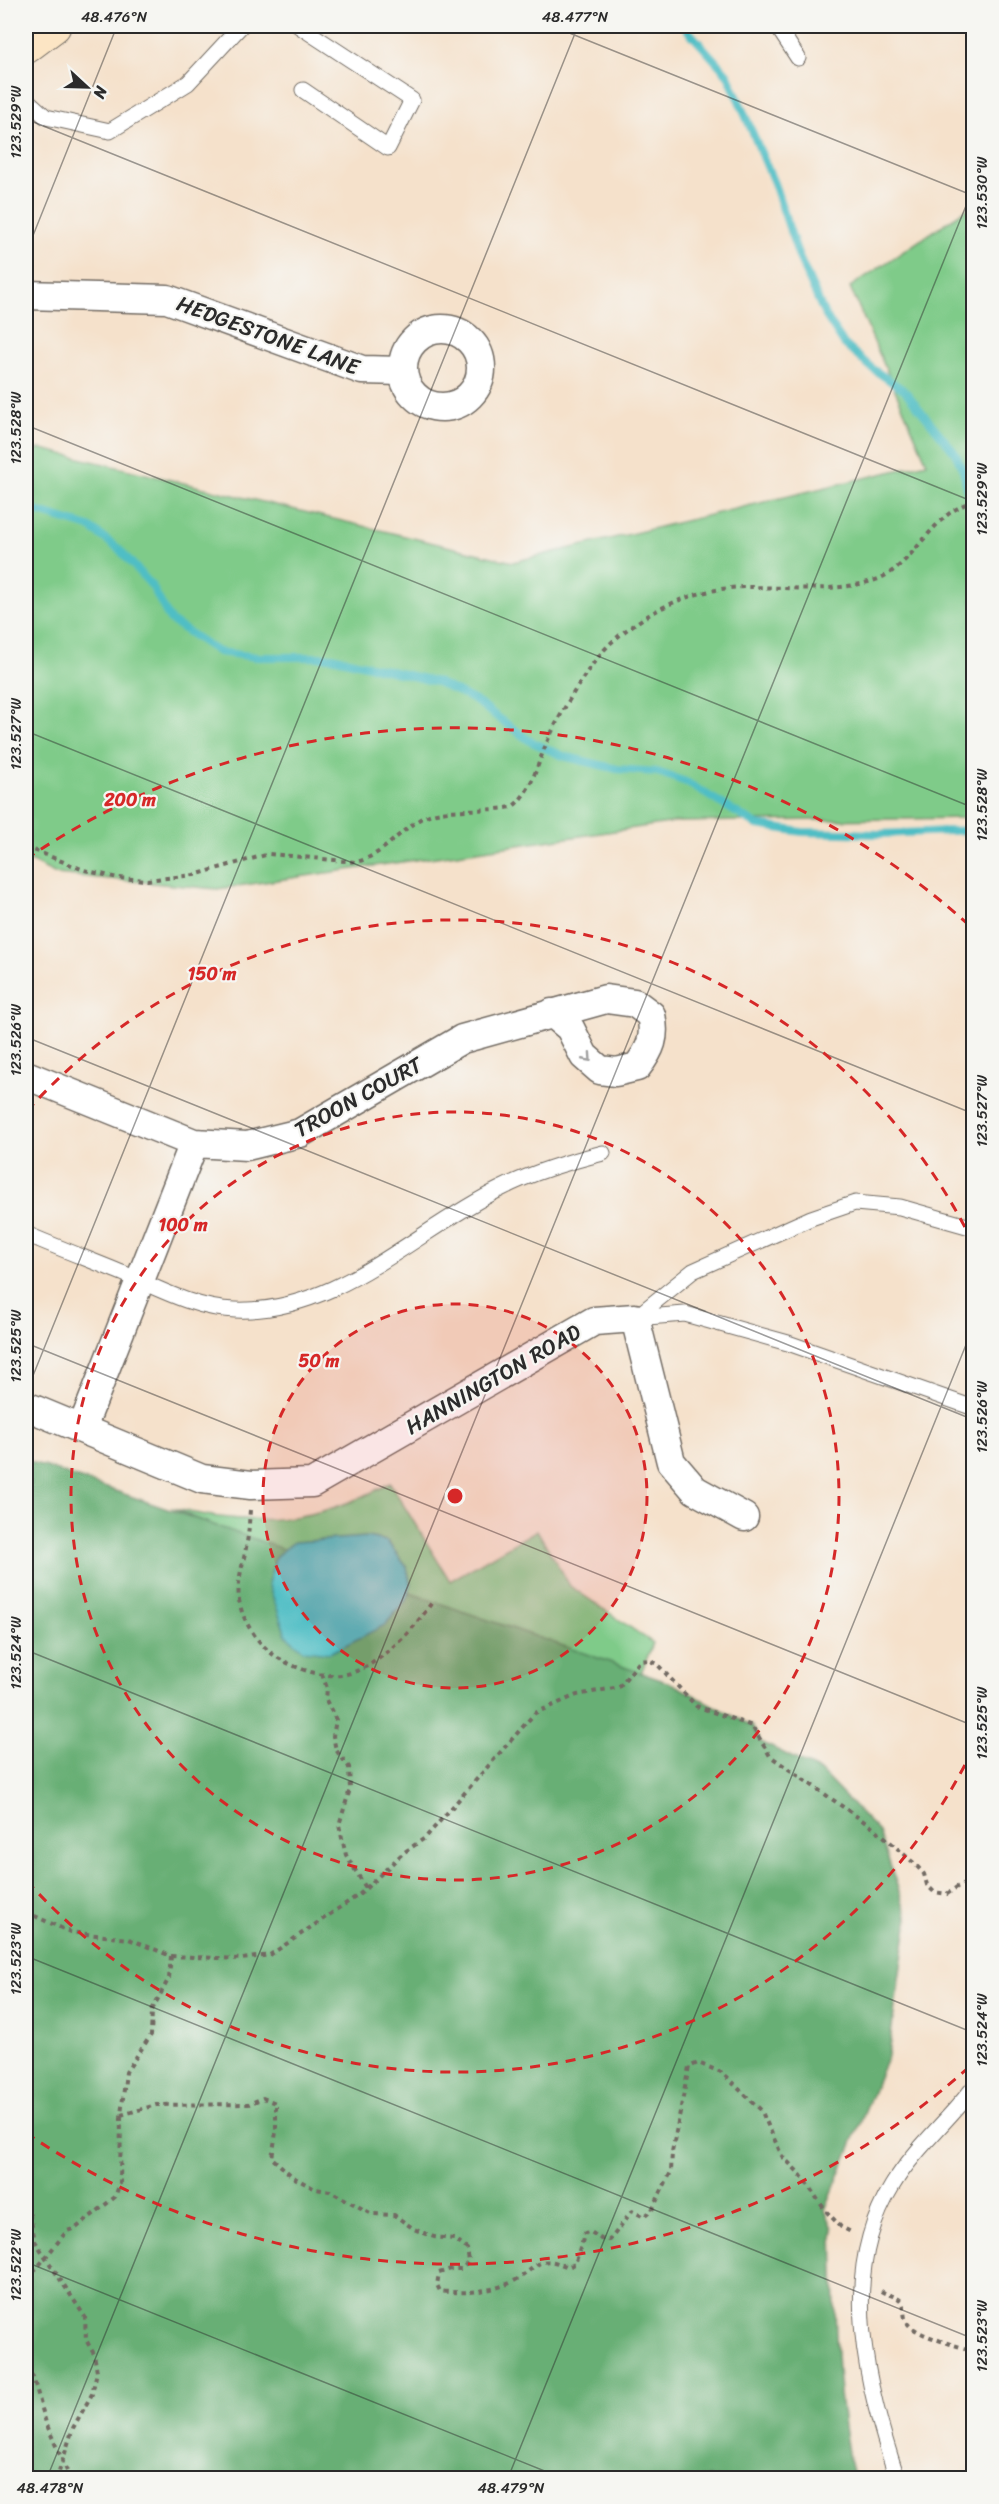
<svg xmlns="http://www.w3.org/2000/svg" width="999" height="2504" font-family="Sriracha,sans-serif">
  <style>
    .green { fill: #7fcb89; stroke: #557b5a; stroke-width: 1.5 }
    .forest { fill: #67af75; stroke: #496d50; stroke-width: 1.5 }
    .water { fill: #4fbec5; stroke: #3d7478; stroke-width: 1.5 }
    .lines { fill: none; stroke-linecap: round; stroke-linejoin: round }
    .stream { stroke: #4fbec5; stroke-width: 8 }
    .lane-casing { stroke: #726b63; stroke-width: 17 }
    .street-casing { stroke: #726b63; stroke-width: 31 }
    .secondary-casing { stroke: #726b63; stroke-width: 35 }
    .path { stroke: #726b63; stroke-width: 4; stroke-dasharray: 4.5 4.5; stroke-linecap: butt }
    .lane { stroke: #fff; stroke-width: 15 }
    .street { stroke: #fff; stroke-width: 28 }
    .secondary { stroke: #fce5c4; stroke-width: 33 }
    .oneway { stroke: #a0a0a0 }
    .ticks { fill: none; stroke: #2b2b2b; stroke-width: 1.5; stroke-opacity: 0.45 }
    .ring { fill: none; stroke: #d62828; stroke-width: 3; stroke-dasharray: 10 8 }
    .labels { text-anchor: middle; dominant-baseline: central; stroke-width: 4.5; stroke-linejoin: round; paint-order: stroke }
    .street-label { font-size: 22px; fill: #2b2b2b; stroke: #f6f6f2 }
    .centre { fill: #d62828; stroke: #f6f6f2; stroke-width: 3 }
    .ring-label { font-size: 18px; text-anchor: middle; font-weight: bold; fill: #d62828; stroke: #f6f6f2; stroke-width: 4.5; stroke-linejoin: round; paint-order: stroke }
    .neatline { fill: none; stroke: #2b2b2b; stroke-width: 2 }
    .ticks-label { font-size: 15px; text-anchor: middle; fill: #2b2b2b }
  </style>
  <rect width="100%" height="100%" fill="#f6f6f2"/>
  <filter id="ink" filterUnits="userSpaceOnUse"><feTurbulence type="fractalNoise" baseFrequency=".0167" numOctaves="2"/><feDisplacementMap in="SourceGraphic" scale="12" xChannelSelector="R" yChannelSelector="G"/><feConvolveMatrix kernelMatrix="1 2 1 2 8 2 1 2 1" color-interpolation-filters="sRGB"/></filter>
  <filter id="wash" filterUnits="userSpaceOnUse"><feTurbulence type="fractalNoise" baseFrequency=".008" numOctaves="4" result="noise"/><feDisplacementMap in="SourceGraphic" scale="24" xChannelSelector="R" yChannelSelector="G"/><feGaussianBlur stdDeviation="1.35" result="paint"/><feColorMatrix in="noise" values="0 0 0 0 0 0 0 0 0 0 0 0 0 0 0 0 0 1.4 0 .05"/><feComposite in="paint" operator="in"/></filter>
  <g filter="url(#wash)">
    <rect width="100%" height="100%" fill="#f5e1cb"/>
    <!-- green -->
    <path class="green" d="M973,205V818L676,822L217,889L56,874L26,859V450L42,449L513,562L927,463L850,287Z
      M390,1483L450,1581L537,1530L570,1586L653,1643L632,1695L171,1508C253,1528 316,1524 390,1483Z"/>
    <!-- forest -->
    <path class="forest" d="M26,1460L673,1684L752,1726L761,1742L820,1771L879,1832L908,1918L888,2055L825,2210L833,2228C835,2312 835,2395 853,2478H26Z"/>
    <!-- water -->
    <path class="water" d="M367,1537L387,1541L407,1567L411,1586L406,1600L385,1625L330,1653L303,1650L286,1635L268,1583L276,1556L294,1542Z"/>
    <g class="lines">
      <!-- stream -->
      <path class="stream" d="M684,26L728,75L774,183L799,257L824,313L844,344L873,369L905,391L955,453L963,470L974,519
        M26,508L89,527L119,549L152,586L170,620L218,652L257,657H332L437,682L474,700L530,741L563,756L617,769L657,772L686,782L757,825L802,832L880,834L974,830"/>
    </g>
  </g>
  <g filter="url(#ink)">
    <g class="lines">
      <!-- lane casing -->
      <g class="lane-casing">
        <path id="lane" d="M299,26L412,100L388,148L303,90
          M777,26L798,58
          M26,99L46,117L110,131L188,83L241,26
          M26,1234C59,1248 93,1261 127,1275C161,1290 197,1309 235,1310C337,1314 414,1231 500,1189C533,1172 568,1162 603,1153
          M635,1318L693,1271L811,1218L855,1203L900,1207L974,1228
          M635,1318L685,1314L788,1343L974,1408
          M897,2478C867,2386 837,2275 892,2186C914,2149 948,2121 974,2087"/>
      </g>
      <!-- street casing -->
      <g class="street-casing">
        <path id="street" d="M26,295L167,299L362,370L402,371
          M403 368a39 39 0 1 1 78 0a39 39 0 1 1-78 0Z
          M26,1075L194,1143L247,1146L300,1133L462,1039L606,999L635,1003L651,1015C656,1037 651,1049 637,1067L616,1072L600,1070L584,1056L570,1028L552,1013
          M26,1406L202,1479L251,1485L312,1483L594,1321L635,1318L671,1462L695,1490L744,1517
          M82,1428L194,1143"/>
      </g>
      <!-- secondary casing -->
      <g class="secondary-casing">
        <path id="secondary" d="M26,47L54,26"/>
      </g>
      <!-- path -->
      <path class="path" d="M26,847L84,870L118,878L147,880L194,875L269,854L356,862C386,855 401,826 429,815C452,807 486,812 512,807C533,791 537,763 548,740C561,712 590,661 613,641C649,609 696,588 745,587C787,587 830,593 872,581C903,573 922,536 946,516C954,509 964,505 974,500
        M250,1510C249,1521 249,1532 247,1542C244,1563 235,1584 240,1605C245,1626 262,1649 280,1659C298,1669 320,1677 341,1675C374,1672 415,1629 432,1602
        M322,1674L327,1688L326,1700L336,1720L333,1736L336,1750L349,1767L350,1789L339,1825L346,1855L366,1888
        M26,1912L70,1932L129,1939L171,1956L169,1978L152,2010L151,2035L126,2072L121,2115L156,2105L249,2104L263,2098L276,2103V2132L272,2158L293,2177L315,2189L330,2191L372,2214L394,2215L414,2229L434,2237L454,2239L467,2249L469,2262L461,2269H451L439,2273L437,2285L440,2291C462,2294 493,2292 514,2281C538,2268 537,2253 568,2267L575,2264L585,2233L591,2232L601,2239L610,2240L632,2211L644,2217L652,2210L671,2172L672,2152L689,2067L698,2063L721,2072L761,2110L782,2156L800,2174L825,2210L841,2227L853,2233
        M171,1956L242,1959L270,1955L360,1894L403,1853L425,1838L535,1713L577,1695L619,1687L640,1661L648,1660L657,1664L696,1706L752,1726L770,1756L879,1832L915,1864L924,1874L927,1885L934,1892L947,1894L957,1887L974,1881
        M26,2196L35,2241L85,2317L86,2340L94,2354L97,2372L92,2394L73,2428L57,2478
        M26,2277L37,2268L67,2231L76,2228L115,2197L120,2183L121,2115
        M881,2291C887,2295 898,2296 902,2302C906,2308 902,2317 908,2324C918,2336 958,2346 974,2351
        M26,2367L33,2377L46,2423L70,2478"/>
      <!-- lane -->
      <use href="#lane" class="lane"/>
      <!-- street -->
      <use href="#street" class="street"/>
      <!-- secondary -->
      <use href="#secondary" class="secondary"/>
    </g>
    <!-- one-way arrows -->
    <defs><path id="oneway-chevron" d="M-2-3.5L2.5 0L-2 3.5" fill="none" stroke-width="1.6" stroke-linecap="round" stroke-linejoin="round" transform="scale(1.5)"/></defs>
    <use class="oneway" href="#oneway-chevron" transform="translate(588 1058) rotate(48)"/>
  </g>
  <!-- ticks -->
  <path class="ticks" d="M552,26L974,196M26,119L974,502M26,253L117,26M26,425L974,808M26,731L974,1114M26,1037L974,1420M26,1343L974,1726M26,1393L578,26M26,1650L974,2033M26,1956L974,2339M26,2262L562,2478M47,2478L974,186M508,2478L974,1325M968,2478L974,2465"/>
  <!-- distance rings -->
  <circle cx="455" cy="1496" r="192" fill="#d62828" fill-opacity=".12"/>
  <g class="ring">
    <circle cx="455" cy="1496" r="192"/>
    <circle cx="455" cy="1496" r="384"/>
    <path d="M973 1749A576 576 0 0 1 27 1881M27 1111A576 576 0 0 1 973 1243"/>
    <path d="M969 2067A768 768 0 0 1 26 2133M26 859A768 768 0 0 1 969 925"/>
  </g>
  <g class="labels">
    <!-- street labels -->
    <g class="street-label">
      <text transform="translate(268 335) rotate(20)">HEDGESTONE LANE</text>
      <text transform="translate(358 1097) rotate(-29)">TROON COURT</text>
      <text transform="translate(493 1379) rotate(-30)">HANNINGTON ROAD</text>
    </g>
  </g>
  <circle cx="455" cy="1496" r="9" class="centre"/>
  <g class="ring-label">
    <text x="130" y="806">200 m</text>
    <text x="212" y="980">150 m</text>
    <text x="183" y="1231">100 m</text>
    <text x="319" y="1367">50 m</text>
  </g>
  <!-- margin -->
  <rect width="999" height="2504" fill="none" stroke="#f6f6f2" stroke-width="66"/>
  <!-- north arrow -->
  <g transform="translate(87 87) rotate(112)" stroke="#f6f6f2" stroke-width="4.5" paint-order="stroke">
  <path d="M0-4.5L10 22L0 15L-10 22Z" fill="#2b2b2b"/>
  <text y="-9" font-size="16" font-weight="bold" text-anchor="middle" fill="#2b2b2b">N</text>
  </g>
  <rect x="33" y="33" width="933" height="2438" class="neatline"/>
  <g class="ticks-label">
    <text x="114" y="22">48.476°N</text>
    <text x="575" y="22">48.477°N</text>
    <text transform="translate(16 122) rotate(-90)" y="5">123.529°W</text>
    <text transform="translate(982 193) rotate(-90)" y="5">123.530°W</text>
    <text transform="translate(16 428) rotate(-90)" y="5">123.528°W</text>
    <text transform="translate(982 499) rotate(-90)" y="5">123.529°W</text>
    <text transform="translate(16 734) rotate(-90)" y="5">123.527°W</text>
    <text transform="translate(982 805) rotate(-90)" y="5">123.528°W</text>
    <text transform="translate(16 1040) rotate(-90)" y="5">123.526°W</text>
    <text transform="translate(982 1111) rotate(-90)" y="5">123.527°W</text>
    <text transform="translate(16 1346) rotate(-90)" y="5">123.525°W</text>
    <text transform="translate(982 1417) rotate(-90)" y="5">123.526°W</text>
    <text transform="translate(16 1653) rotate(-90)" y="5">123.524°W</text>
    <text transform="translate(982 1723) rotate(-90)" y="5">123.525°W</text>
    <text transform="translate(16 1959) rotate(-90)" y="5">123.523°W</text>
    <text transform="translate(982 2030) rotate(-90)" y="5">123.524°W</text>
    <text transform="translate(16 2265) rotate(-90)" y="5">123.522°W</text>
    <text transform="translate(982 2336) rotate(-90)" y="5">123.523°W</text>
    <text x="50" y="2493">48.478°N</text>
    <text x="511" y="2493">48.479°N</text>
  </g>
</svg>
